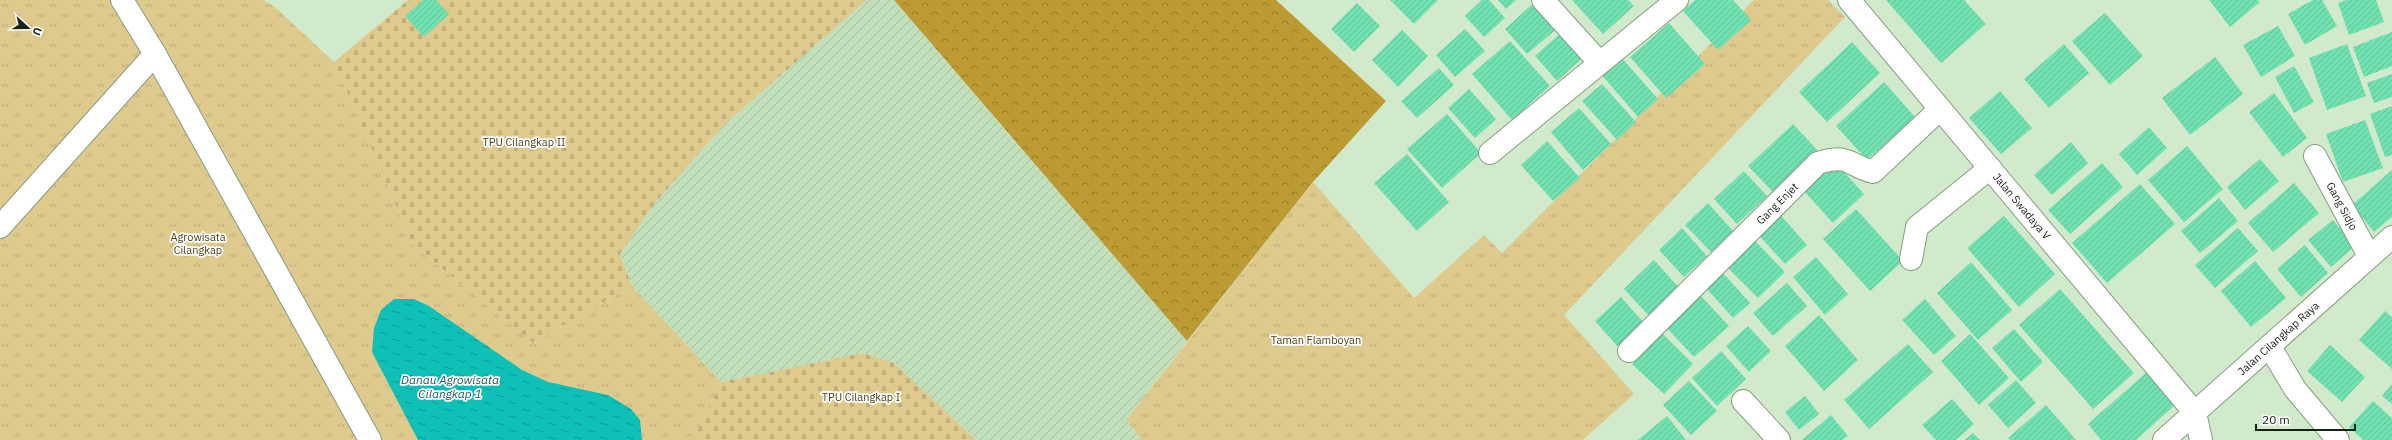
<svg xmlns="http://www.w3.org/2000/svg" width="2392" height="440" font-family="'IBM Plex Sans',sans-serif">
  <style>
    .industrial { fill: url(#industrial-furrows) }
    .forest { fill: url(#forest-crowns) }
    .cemetery { fill: url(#cemetery-stones) }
    .park { fill: url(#park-tufts) }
    .water { fill: url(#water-ripples) }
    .building { fill: url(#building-hatch) }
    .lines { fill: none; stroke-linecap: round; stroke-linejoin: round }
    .minor-casing { stroke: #869e81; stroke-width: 24 }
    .minor { stroke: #fff; stroke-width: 22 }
    .labels { text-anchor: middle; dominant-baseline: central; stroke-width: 3.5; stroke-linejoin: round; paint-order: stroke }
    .park-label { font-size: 11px; fill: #4b3d13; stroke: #fff }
    .street-label { font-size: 11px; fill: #192216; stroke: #fff }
    .water-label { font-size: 12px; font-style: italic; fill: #205c58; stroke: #fff }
  </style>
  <defs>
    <pattern id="industrial-furrows" width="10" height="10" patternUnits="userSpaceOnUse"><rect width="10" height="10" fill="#c2dfbb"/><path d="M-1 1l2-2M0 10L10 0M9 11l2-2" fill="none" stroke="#a6bfa0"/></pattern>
    <pattern id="forest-crowns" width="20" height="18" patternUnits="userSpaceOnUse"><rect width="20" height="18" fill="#bc9b33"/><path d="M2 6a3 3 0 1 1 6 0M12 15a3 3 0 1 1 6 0" fill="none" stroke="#987e2a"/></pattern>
    <pattern id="cemetery-stones" width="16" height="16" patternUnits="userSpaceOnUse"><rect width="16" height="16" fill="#dfca8e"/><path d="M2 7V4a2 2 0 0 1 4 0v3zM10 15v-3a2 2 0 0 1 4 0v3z" fill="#bfad7a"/></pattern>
    <pattern id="park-tufts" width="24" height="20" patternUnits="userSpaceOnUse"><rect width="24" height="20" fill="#dfca8e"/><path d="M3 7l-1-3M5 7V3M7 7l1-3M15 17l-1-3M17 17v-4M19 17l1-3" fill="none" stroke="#bfad7a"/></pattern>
    <pattern id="water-ripples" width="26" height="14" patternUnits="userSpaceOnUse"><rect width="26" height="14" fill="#0ec0b6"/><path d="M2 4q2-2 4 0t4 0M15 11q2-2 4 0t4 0" fill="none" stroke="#0d9c93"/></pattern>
    <pattern id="building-hatch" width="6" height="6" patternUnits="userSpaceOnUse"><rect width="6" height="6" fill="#71e1b2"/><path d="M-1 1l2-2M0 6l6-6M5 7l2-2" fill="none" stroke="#61c198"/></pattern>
  </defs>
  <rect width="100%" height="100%" fill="#d1eacb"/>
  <!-- industrial -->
  <path class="industrial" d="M867,0H894L1187,341L1126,420L1142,440H976L894,363L863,353L721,382L632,286L620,254L655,203L724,125Z"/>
  <!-- forest -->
  <path class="forest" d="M894,0H1276L1386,101L1313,182L1187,341Z"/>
  <!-- cemetery -->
  <path class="cemetery" d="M408,0H867L724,125L655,203L620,254L632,286L533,343L413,245L334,62Z
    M863,353L894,363L976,440H692L721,382Z"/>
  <!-- park -->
  <path class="park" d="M0,0H264L276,8L334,62L413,245L533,343L632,286L721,382L692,440H0Z
    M1754,0H1828L1845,17L1564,315L1634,394L1583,440H1142L1126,420L1313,182L1414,298L1484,235L1502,253Z"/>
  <!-- water -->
  <path class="water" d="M394,299H414L429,306L522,370L548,382L608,395L631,409L640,420L642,440H418L372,352L374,328L381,310Z"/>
  <!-- building -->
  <path class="building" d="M423,0H436L449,14L424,37L405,16Z
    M1390,0H1438L1414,24Z
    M1482,0H1489L1505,18L1484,37L1465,16Z
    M1498,0H1516L1506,9Z
    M1537,0L1560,26L1527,54L1505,29Z
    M1572,0H1628L1634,6L1603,34Z
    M1695,0H1733L1751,20L1718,50L1683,11Z
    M1886,0H1964L1986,24L1941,63Z
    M2209,0H2258L2260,2L2230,27Z
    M2313,0H2322L2337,26L2305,45L2288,14Z
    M2347,0H2376L2384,22L2349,35L2338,3Z
    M1357,3L1380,26L1354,52L1331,29Z
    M2105,13L2143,56L2110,85L2072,41Z
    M1669,23L1705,64L1666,98L1630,57Z
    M2278,26L2295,56L2261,77L2243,45Z
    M1465,29L1485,51L1455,77L1436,55Z
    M1402,30L1428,56L1398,87L1372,60Z
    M1563,31L1585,56L1557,81L1535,56Z
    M2392,32V66L2364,77L2353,47Z
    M1510,41L1550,86L1512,120L1472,74Z
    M1852,42L1880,73L1827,122L1799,92Z
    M2064,44L2089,73L2049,108L2024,79Z
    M2347,44L2366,96L2327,110L2309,58Z
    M1620,56L1658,99L1638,117L1600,73Z
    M2215,57L2243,94L2190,135L2162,98Z
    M2294,66L2314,102L2294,113L2275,77Z
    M1439,68L1454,85L1417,118L1401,101Z
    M2392,74V97L2374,103L2367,83Z
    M1884,82L1915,117L1867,160L1836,126Z
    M1602,84L1636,122L1617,140L1582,101Z
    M1469,89L1496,119L1475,138L1448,108Z
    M2000,91L2032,128L2001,154L1969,118Z
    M2274,93L2307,138L2283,157L2249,112Z
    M2392,106V155L2385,157L2370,114Z
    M1579,108L1611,144L1583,170L1551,132Z
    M1447,114L1481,153L1442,188L1407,149Z
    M2365,120L2383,168L2343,182L2326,134Z
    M1793,124L1818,151L1773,192L1748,166Z
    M2149,127L2167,148L2137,175L2119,154Z
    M1547,141L1580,178L1553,201L1521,165Z
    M2071,142L2088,163L2052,195L2034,175Z
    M2187,146L2223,189L2184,222L2148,180Z
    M1407,154L1449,202L1417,231L1374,183Z
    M2260,159L2279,181L2245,210L2227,187Z
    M1835,162L1864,194L1833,223L1804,191Z
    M2102,163L2123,187L2070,234L2048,210Z
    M2392,170V217L2374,232L2352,205Z
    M1744,171L1767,196L1737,224L1714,199Z
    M2294,183L2319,213L2273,252L2248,223Z
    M2140,184L2175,224L2107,283L2072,243Z
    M2219,198L2238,221L2200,253L2181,231Z
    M1708,203L1733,231L1711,252L1685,225Z
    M1856,209L1903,261L1870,291L1823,239Z
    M1776,210L1807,245L1785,264L1755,231Z
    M2004,216L2055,274L2019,307L1967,248Z
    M2333,220L2355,246L2331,267L2308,240Z
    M1682,228L1707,256L1684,277L1659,250Z
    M2238,228L2258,251L2215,288L2195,265Z
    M1753,239L1785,272L1758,298L1726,266Z
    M2305,245L2328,273L2301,297L2277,269Z
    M1816,257L1848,294L1825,315L1793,277Z
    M1654,260L1681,290L1651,318L1624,289Z
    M2255,261L2286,298L2251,327L2221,291Z
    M1971,262L2012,310L1978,340L1937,293Z
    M1722,272L1750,303L1733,318L1706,288Z
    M1787,283L1807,306L1773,336L1753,313Z
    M2060,289L2134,373L2093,409L2019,325Z
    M1701,296L1729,326L1694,357L1666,327Z
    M1621,297L1645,324L1619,348L1595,321Z
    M1925,299L1956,336L1934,355L1902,320Z
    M2385,311L2392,317V369L2359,340Z
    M1819,315L1858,360L1824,391L1785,346Z
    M1748,326L1771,351L1749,372L1726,346Z
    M2014,329L2043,362L2021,382L1992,348Z
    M1662,333L1693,364L1664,394L1632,364Z
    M1970,334L2009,378L1979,405L1941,361Z
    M1908,344L1933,372L1869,429L1844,400Z
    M2330,345L2365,377L2342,402L2307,371Z
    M1721,351L1746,379L1717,406L1692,378Z
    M2147,372L2175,405L2136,440H2101L2088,424Z
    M2016,380L2036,403L2008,428L1988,405Z
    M1689,381L1717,411L1691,435L1663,405Z
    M2392,384V404L2382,396Z
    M1805,396L1819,414L1799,430L1785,412Z
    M1952,399L1974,424L1956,440H1936L1922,425Z
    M2373,401L2392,418V440H2363L2349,427Z
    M2046,405L2076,440H2010L2008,438Z
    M1831,415L1848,436L1842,440H1802Z
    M1667,416L1686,440H1638Z
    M1973,433L1980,440H1965Z"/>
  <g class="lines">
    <!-- minor casing -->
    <g class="minor-casing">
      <g id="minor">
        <path d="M1543,0L1599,62"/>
        <path id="s1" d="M1849,0L2195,413L2201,440"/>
        <path d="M155,54L370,440"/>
        <path d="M1490,153L1677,0"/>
        <path id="s2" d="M2315,156L2369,256"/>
        <path d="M0,227L155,54L122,0"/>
        <path d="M1911,259L1917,227L1990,168"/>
        <path d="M2270,347L2295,389L2338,440"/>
        <path id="s3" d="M1629,351L1818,163C1850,153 1847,165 1873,172L1940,109"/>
        <path d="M1743,401L1779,440"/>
        <path id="s4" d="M2164,440L2392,237"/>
      </g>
    </g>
    <!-- minor -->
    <use href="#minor" class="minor"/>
  </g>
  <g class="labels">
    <!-- park labels -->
    <g class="park-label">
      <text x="524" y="142">TPU Cilangkap II</text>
      <text x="198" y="237">Agrowisata<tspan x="198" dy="13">Cilangkap</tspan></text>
      <text x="1316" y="340">Taman Flamboyan</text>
      <text x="861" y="397">TPU Cilangkap I</text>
    </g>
    <!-- street labels -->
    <g class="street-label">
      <text stroke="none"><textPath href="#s3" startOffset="209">Gang Enjet</textPath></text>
      <text stroke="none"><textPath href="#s1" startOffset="269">Jalan Swadaya V</textPath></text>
      <text stroke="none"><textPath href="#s2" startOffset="57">Gang Sidjo</textPath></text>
      <text stroke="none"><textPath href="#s4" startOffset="153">Jalan Cilangkap Raya</textPath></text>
    </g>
    <!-- water labels -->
    <g class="water-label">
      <text x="450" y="379">Danau Agrowisata<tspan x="450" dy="14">Cilangkap 1</tspan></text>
    </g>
  </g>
  <!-- north arrow -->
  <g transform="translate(28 28) rotate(111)" stroke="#ffffff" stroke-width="3" paint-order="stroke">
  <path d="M0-3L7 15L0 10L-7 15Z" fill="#192216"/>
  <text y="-6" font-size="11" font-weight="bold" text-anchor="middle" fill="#192216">U</text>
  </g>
  <!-- scale -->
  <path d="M2256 424v6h99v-6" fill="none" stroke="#192216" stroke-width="2"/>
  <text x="2262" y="424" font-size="12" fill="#192216" stroke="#ffffff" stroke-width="3" paint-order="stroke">20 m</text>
</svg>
